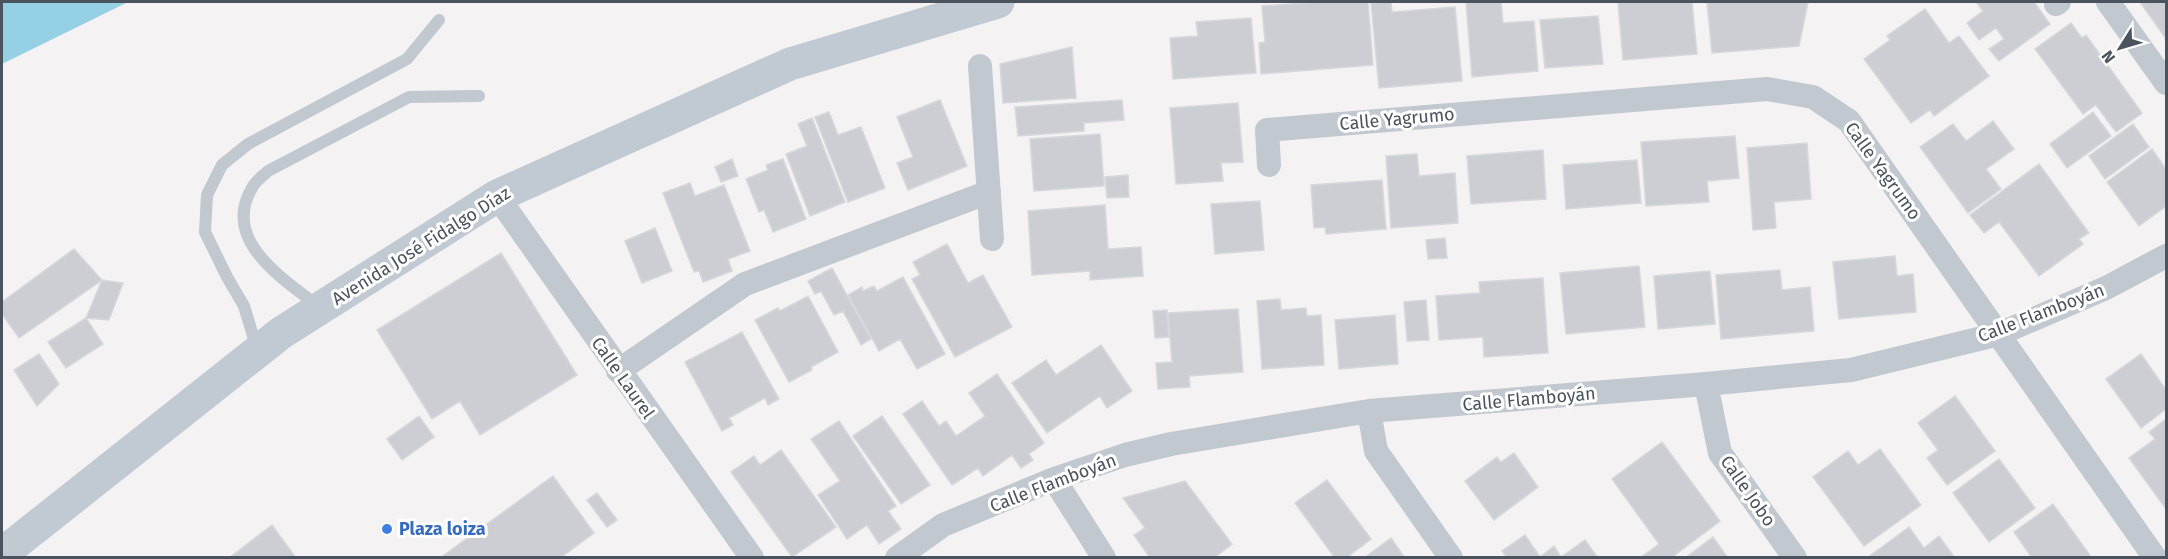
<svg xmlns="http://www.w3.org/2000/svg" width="2168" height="559" font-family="'Fira Sans',sans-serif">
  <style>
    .water { fill: #96d0e5 }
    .building { fill: #ccced3; stroke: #d6d8dc; stroke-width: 1.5 }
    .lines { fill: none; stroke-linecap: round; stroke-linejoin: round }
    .lane { stroke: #c1c8cf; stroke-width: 12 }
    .street { stroke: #c1c8cf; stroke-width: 24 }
    .secondary { stroke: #c1c9d3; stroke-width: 33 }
    .shop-dot { fill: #3f7fe0; stroke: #fff; stroke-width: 2 }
    .labels { text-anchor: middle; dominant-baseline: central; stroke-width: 6; stroke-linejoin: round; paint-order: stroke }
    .street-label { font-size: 18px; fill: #4b545e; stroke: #fff }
    .shop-label { font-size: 18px; font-weight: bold; fill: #366cbe; stroke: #fff; text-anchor: start }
  </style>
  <rect width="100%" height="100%" fill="#f4f2f2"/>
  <!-- water -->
  <path class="water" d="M2,2H128L2,64Z"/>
  <!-- building -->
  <path class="building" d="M1319,2H1368L1373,65L1261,74L1259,43L1265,42L1262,6Z
    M1371,2H1391L1392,12L1455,7L1462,81L1379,88Z
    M1466,2H1501L1503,23L1534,21L1538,71L1472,77Z
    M1618,2H1692L1697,54L1623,60Z
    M1707,2H1808L1799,46L1712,53Z
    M1976,2H2034L2050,24L1999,61L1989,49L2004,39L1996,28L1979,40L1967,23L1983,11Z
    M2140,2H2166V39Z
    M1925,9L1949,43L1959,36L1989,76L1934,116L1930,110L1911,123L1864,59L1890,40L1887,36Z
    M1598,16L1603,64L1545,68L1540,20Z
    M1251,18L1256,73L1173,79L1170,38L1198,36L1196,22Z
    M2071,23L2082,38L2086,35L2142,113L2116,132L2096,105L2083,114L2035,49Z
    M1072,47L1076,98L1003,103L1000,64Z
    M940,100L967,166L908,190L897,163L913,157L897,117Z
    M1122,100L1124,120L1084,123V131L1018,136L1015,107Z
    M1238,103L1243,162L1221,163L1223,181L1176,184L1170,108Z
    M829,112L838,135L861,127L885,188L848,202L815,117Z
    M2093,112L2111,136L2067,168L2050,144Z
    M812,118L845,202L810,216L786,154L807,146L798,124Z
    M1993,121L2014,149L1986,169L2001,189L1968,213L1920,147L1953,124L1966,141Z
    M2133,124L2149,147L2105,179L2089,156Z
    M1100,134L1104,186L1034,191L1030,139Z
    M1735,136L1739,178L1707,181L1709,202L1646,206L1641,142Z
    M1807,143L1811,199L1774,202L1776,228L1753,230L1747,148Z
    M2152,149L2166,169V206L2139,226L2107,182Z
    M1543,150L1546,199L1471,204L1467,156Z
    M1417,154L1419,176L1455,173L1458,223L1391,228L1386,156Z
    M732,159L738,176L721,182L715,167Z
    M783,159L806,219L773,232L764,210L759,212L746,179L768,170L766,165Z
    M1637,160L1641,203L1566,209L1563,165Z
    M2039,164L2089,233L2079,239L2083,244L2039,276L1999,222L1984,233L1970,215Z
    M1128,175L1129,197L1107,198L1105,177Z
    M1382,180L1386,229L1326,234L1325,227L1314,228L1311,185Z
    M690,183L695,196L724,185L750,251L728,259L732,271L703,282L699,271L694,272L663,193Z
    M1260,201L1264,250L1215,254L1211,204Z
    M1105,205L1108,249L1141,247L1143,276L1090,280V271L1032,275L1028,211Z
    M655,228L672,271L642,283L625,241Z
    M1445,238L1447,258L1428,259L1426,240Z
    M947,244L968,283L983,275L1012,327L955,357L912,279L920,275L913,262Z
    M74,249L102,280L19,338L2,314V302Z
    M501,253L577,375L480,435L460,401L432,419L377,330Z
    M1895,256L1897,276L1913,274L1916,312L1839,319L1833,262Z
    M1639,266L1645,327L1566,334L1560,273Z
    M832,268L871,339L861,345L843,311L834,315L821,291L815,294L808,281Z
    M1780,270L1782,290L1810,287L1814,331L1721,339L1716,275Z
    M1710,271L1715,324L1658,329L1654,276Z
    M903,277L945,354L917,369L900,339L879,351L848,295L862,287L863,291L874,286L877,291Z
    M1543,278L1548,353L1484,357L1483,337L1439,340L1436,296L1480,293L1479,282Z
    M102,280L123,283L109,320L86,318Z
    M808,296L838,352L811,367L812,370L789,382L755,320L778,308L780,311Z
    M1280,299L1281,310L1306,308L1307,316L1321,315L1324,365L1262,369L1257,301Z
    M1426,300L1429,340L1407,341L1404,302Z
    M1238,309L1243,372L1189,376L1190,387L1158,389L1156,363L1172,362L1168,313Z
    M1167,310L1169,337L1155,338L1153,311Z
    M1395,315L1398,364L1339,369L1335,320Z
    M86,318L103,344L66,368L48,342Z
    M742,332L779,399L768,405L765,398L729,418L733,425L722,431L685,362Z
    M1101,345L1132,391L1107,408L1100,396L1047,433L1012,383L1046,360L1056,375Z
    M39,354L59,384L37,406L14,370Z
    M2141,354L2166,390V409L2141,428L2106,379Z
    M997,374L1044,443L1029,454L1033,460L1021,468L1012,455L983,476L978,468L952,485L903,414L922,401L939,426L946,421L956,436L985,416L969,393Z
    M1955,396L1995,451L1947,485L1927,458L1938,450L1918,423Z
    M419,416L434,437L402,460L387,439Z
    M882,416L930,485L901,504L853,436Z
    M2166,419V509L2129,458L2155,439L2149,432Z
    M839,421L896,506L888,511L901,529L879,544L867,525L847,539L818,495L840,481L811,439Z
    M1662,442L1720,521L1671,558H1640L1659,544L1612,479Z
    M1880,449L1921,505L1864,546L1813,477L1848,451L1858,465Z
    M781,450L836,527L792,557L731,472L754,456L760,465Z
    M1514,453L1538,487L1494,520L1465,481L1497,457L1501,462Z
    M1999,459L2035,508L1989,542L1953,493Z
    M553,476L594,533L560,558H440Z
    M1327,480L1371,539L1346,558H1335L1295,503Z
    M1185,481L1232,544L1214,558H1150L1134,535L1145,528L1123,498Z
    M597,493L617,520L607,527L587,500Z
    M2053,504L2092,558H2032L2014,532Z
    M272,525L296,558H229Z
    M1909,527L1924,548L1939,536L1955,558H1867Z
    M1525,535L1540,557L1554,546L1561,557L1585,540L1598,558H1507L1502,551Z
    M1713,537L1728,558H1685Z
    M1391,538L1405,558H1364Z"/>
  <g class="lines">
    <!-- lane -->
    <path class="lane" d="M318,306C282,278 221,240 252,188C255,181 263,176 268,171L409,97L479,96
      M257,349L244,306L227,277L205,232L207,195L222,165L248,144L407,59L439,20"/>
    <!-- street -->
    <path class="street" d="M2108,2L2166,83
      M2056,4L2059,2
      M980,66L992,239
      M1269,165L1267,130L1767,89L1813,97L1849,121L2155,558
      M497,196L752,558
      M618,371L745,284L989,192
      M1706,384L1720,453L1795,558
      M1369,411L1376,451L1451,558
      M1054,479L1104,558
      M897,558L943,525L1054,479L1125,455L1171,444L1369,411L1706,384L1851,370L1999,334L2106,288L2166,256"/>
    <!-- secondary -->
    <path class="secondary" d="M2,554L281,333L497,196L790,64L998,2"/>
  </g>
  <!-- markers -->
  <circle class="shop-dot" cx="387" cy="529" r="6"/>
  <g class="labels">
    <!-- street labels -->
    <g class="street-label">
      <text transform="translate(1397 119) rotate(-5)">Calle Yagrumo</text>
      <text transform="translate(1883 171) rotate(54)">Calle Yagrumo</text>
      <text transform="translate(421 246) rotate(-32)">Avenida José Fidalgo Díaz</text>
      <text transform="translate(2041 313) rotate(-21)">Calle Flamboyán</text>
      <text transform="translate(623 378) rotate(55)">Calle Laurel</text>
      <text transform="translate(1529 399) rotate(-5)">Calle Flamboyán</text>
      <text transform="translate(1053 483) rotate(-21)">Calle Flamboyán</text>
      <text transform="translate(1748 491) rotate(55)">Calle Jobo</text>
    </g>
    <!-- shop labels -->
    <g class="shop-label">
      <text x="399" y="529">Plaza loiza</text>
    </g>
  </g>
  <!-- border -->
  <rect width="2168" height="559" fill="none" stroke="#4b545e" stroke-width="6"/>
  <!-- north arrow -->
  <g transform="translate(2120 48) rotate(233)" stroke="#ffffff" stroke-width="4.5" paint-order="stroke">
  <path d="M0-4.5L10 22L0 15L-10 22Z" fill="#4b545e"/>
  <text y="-9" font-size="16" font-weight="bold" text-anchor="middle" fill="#4b545e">N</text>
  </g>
</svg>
